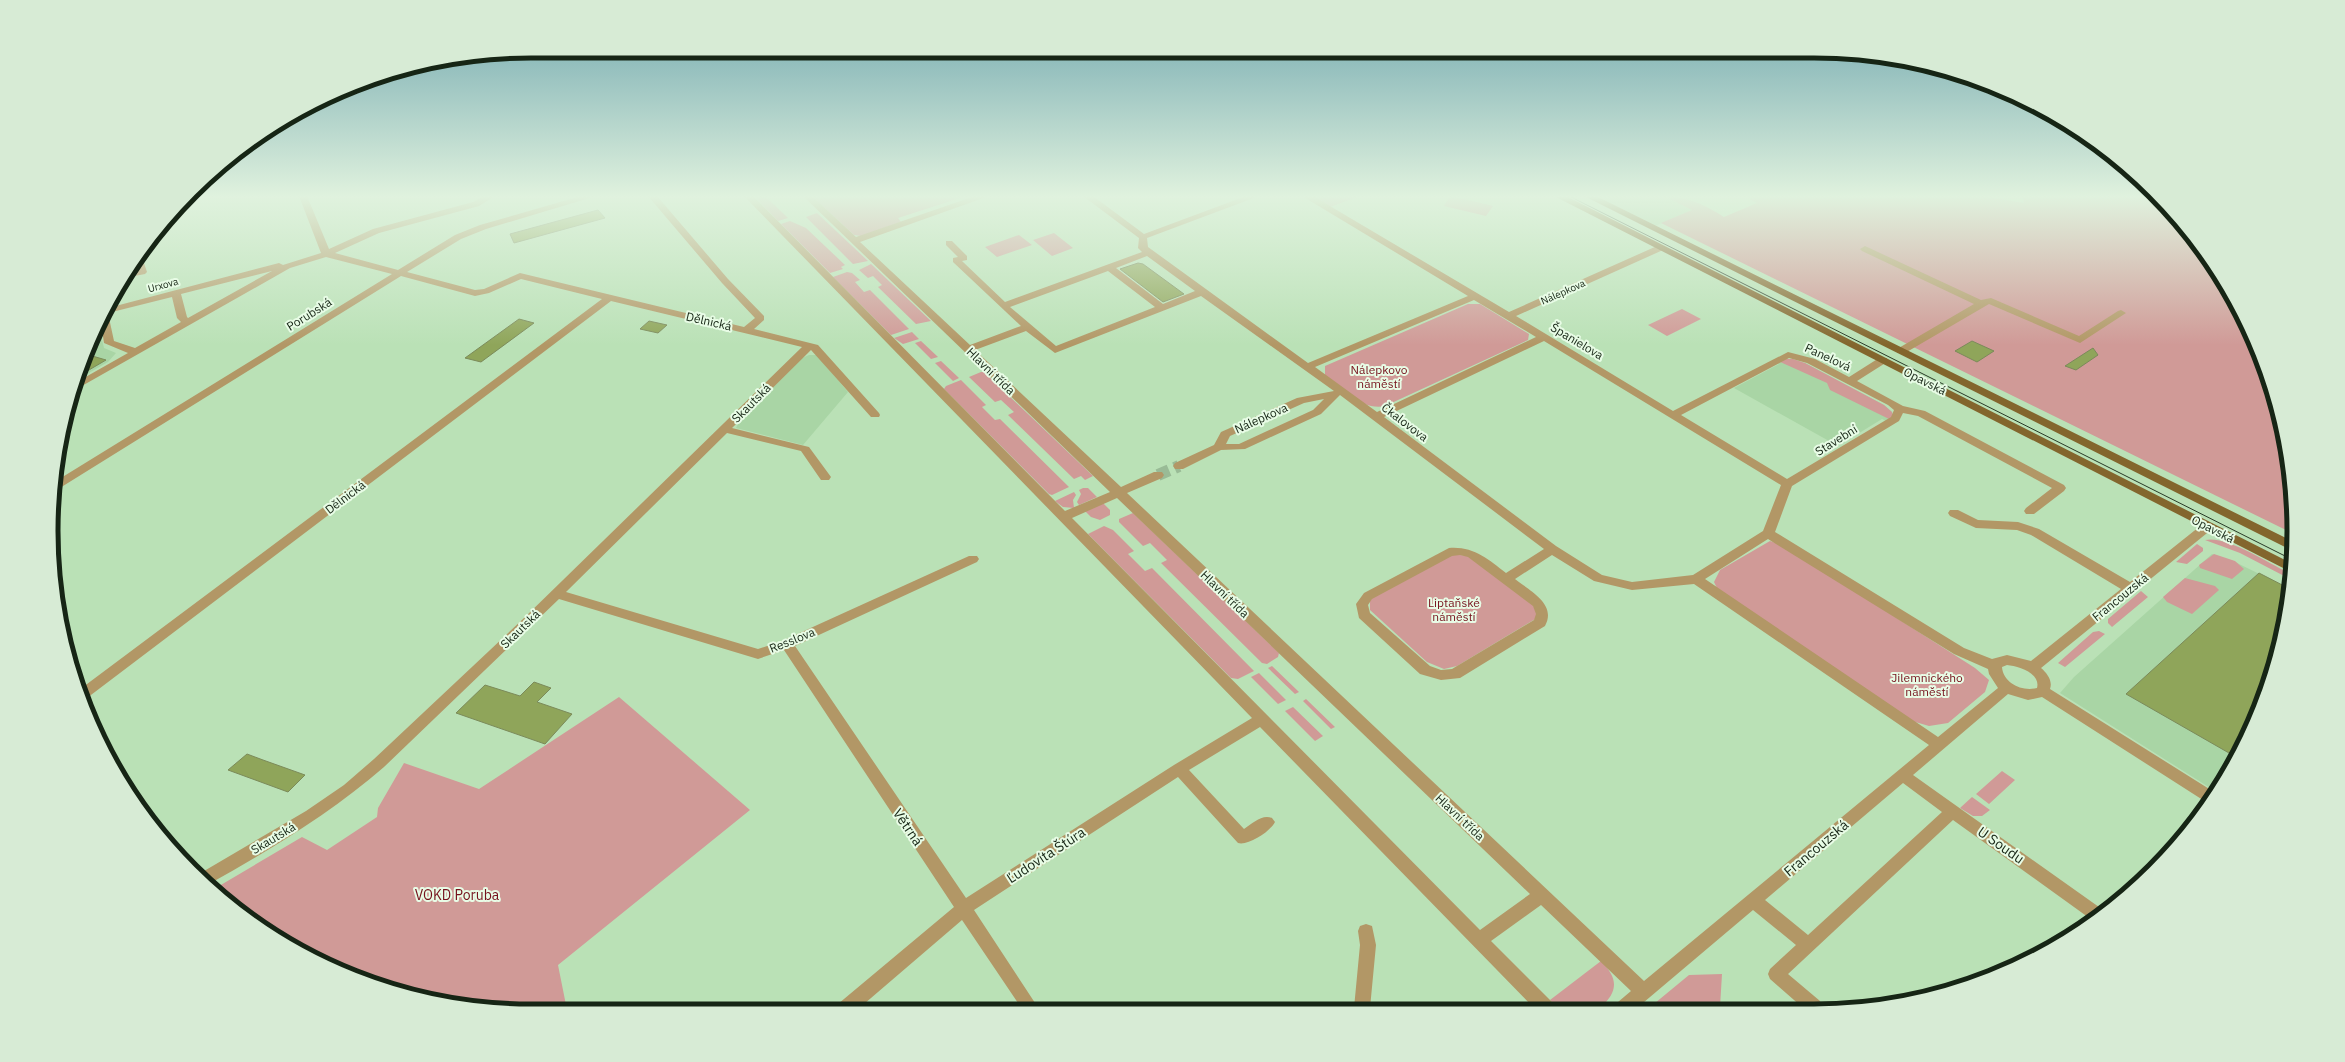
<svg xmlns="http://www.w3.org/2000/svg" width="2345" height="1062" font-family="'IBM Plex Sans',sans-serif">
  <style>
    .built { fill: #a9d5a5 }
    .green { fill: #d09a97 }
    .building { fill: #8fa55a; stroke: #7b8a5a }
    .lines { fill: none; stroke-linecap: round; stroke-linejoin: round }
    .minor-tunnel { stroke: #99bb96; stroke-width: 12; stroke-dasharray: 12 6; stroke-linecap: butt }
    .minor { fill: #b29766; fill-rule: evenodd }
    .major { fill: #83662d; fill-rule: evenodd }
    .tram { stroke: #293b28; stroke-width: 1 }
    .labels { text-anchor: middle; dominant-baseline: central; stroke-width: 4; stroke-linejoin: round; paint-order: stroke }
    .far-street-label { font-size: 10px; fill: #162515; stroke: #e8fce6 }
    .street-label { font-size: 12px; fill: #162515; stroke: #e8fce6 }
    .park-label { font-size: 12px; fill: #75101b; stroke: #e8fce6 }
    .near-street-label { font-size: 14px; fill: #162515; stroke: #e8fce6 }
    .near-park-label { font-size: 14px; fill: #75101b; stroke: #e8fce6 }
    .rim { fill: none; stroke: #162515; stroke-width: 5 }
  </style>
  <rect width="100%" height="100%" fill="#bae1b6"/>
  <!-- built -->
  <path class="built" d="M1594,196H1646L1642,198L1645,200L1654,196H1664L1693,210L1655,226Z
    M99,327L104,348L116,353L108,362L75,381Z
    M809,355H816L820,359L848,392L803,445L736,428L739,422L802,358Z
    M1776,362L1805,363L1884,405L1892,412L1893,416L1886,421L1882,419L1838,446L1734,388L1779,364Z
    M2212,554L2237,563L2290,589L2268,686L2244,744L2215,791L2060,693L2074,677Z"/>
  <!-- green -->
  <path class="green" d="M754,196H765L788,218L778,221Z
    M812,196H966L898,218L901,222L861,236L854,235Z
    M1310,196H1360L1330,207Z
    M1450,196H1452L1493,206L1486,216L1444,206Z
    M1664,196C1685,196 1706,205 1724,217L1757,203L1745,196H1983L2024,203L2022,196H2155L2195,239L2245,319L2278,407L2293,500L2292,533L1661,223L1692,210Z
    M817,213L868,261L853,264L806,217Z
    M790,221L806,228L845,265L841,267L843,269L830,273L781,224Z
    M1054,233L1073,248L1052,256L1033,240Z
    M1019,235L1032,245L997,257L985,247Z
    M871,264L931,321L916,324L878,287L882,285L873,276L868,278L859,270Z
    M847,272L852,273L860,280L855,282L864,292L870,290L909,329L891,335L833,277Z
    M1468,304H1480L1529,334L1528,340L1385,406C1363,411 1342,389 1325,376V366Z
    M1682,309L1701,319L1667,336L1648,325Z
    M912,332L919,339L903,344L894,338Z
    M921,341L938,357L931,359L915,343Z
    M1782,359H1793L1805,363L1884,405L1892,412L1893,416L1889,419L1830,390L1827,383L1778,361Z
    M941,361L959,378L953,381L935,363Z
    M981,372H984L1093,476L1085,480L1081,476L1074,479L1008,415L1014,412L1001,400L995,402L969,377Z
    M961,380L986,405L982,407L995,420L1000,419L1069,487L1052,495L1049,494L944,389L946,386Z
    M1083,488H1088L1097,497L1079,505L1077,502L1081,494L1079,490Z
    M1074,492L1076,495L1073,500L1074,508L1063,507L1055,501Z
    M1103,503L1110,510V515L1100,520L1091,517L1085,511Z
    M1133,513L1279,653L1278,657L1267,664L1262,663L1161,563L1167,560L1150,543L1143,546L1119,522V519Z
    M1104,526L1113,530L1134,551L1128,554L1145,571L1152,568L1254,671L1238,679L1231,678L1088,534Z
    M2205,540C2227,535 2270,564 2291,574L2290,579L2240,553Z
    M1770,541L1784,546L1975,668L1989,680L1985,692L1948,723L1929,726L1912,721L1717,588L1714,582L1720,570Z
    M2197,544L2203,548V551L2187,564L2176,562Z
    M1448,554L1472,556L1531,602L1536,610L1537,618L1457,666L1444,669L1427,662L1370,610V601L1376,593Z
    M2214,554L2235,561L2244,569L2232,579L2200,568L2199,565Z
    M2185,578L2215,586L2219,590L2192,614L2167,602L2163,597Z
    M2141,591L2148,597L2112,627L2108,623V619Z
    M2099,631L2105,634L2065,667L2058,663L2093,632Z
    M1272,666L1299,692L1295,694L1268,668Z
    M1259,673L1286,700L1278,704L1251,677Z
    M619,697L750,810L558,965L566,1005L558,1011C531,1011 504,1008 476,1006C463,1004 449,1004 437,1002C355,985 275,945 214,889L302,837L327,850L377,817L378,808L404,763L479,789Z
    M1306,699L1335,727L1331,729L1303,701Z
    M1293,707L1323,736L1315,741L1285,711Z
    M2002,771L2015,780L1989,804L1976,794Z
    M1972,797L1990,810L1982,816H1973L1960,808Z
    M1601,961C1618,978 1619,991 1600,1008H1558L1550,1000Z
    M1722,974L1720,1007L1649,1008L1689,975Z"/>
  <!-- building -->
  <path class="building" d="M598,210L605,218L514,243L510,234Z
    M1138,263L1143,264L1184,294L1163,302L1120,269Z
    M519,319L534,323L481,362L465,358Z
    M649,321L667,325L658,333L640,329Z
    M1972,341L1994,351L1977,362L1955,351Z
    M2093,348L2098,355L2076,370L2065,366Z
    M89,355L106,360L77,377L85,357Z
    M2259,573L2290,589V594L2268,686L2244,744L2236,757L2126,694Z
    M534,682L551,688L537,702L572,714L545,744L456,713L485,685L520,696Z
    M247,754L263,760L305,775L288,792L228,770Z"/>
  <g class="lines">
    <!-- minor-tunnel -->
    <path class="minor-tunnel" d="M1158,475L1179,466"/>
    <!-- minor -->
    <path class="minor" d="M299,196H307L329,249L373,229L473,202L484,196H495L479,206L379,233L335,253L398,270L455,235L480,225L581,196H596L486,229L461,239L407,272L475,290L484,289L520,273L744,327L755,318L722,283L648,196H657L728,279L764,316V320L754,329L818,345L879,413L880,415L879,417H871L811,350L732,428L809,447L831,477L829,480H821L801,451L727,433L566,592L758,649L782,641L969,556H977L979,559L977,562L795,646L966,898L1174,765L1252,718L744,196H753L1065,511L1110,492L803,196H812L856,237L975,196H989L860,242L970,345L1021,326L953,262V258L958,257L946,245V241H952L967,256V260L962,261L1005,302L1142,252L1138,248L1139,238L1083,196H1093L1144,234L1246,196H1259L1147,238L1148,247L1308,363L1468,296L1302,196H1313L1509,312L1657,246H1663V250L1516,316L1673,411L1788,352L1815,359L1849,377L1879,358H1887V362L1857,381L1903,406L1925,411L2064,485L2066,488L2064,491L2034,514H2026L2024,511L2026,508L2052,488L1918,416L1903,413L1899,421L1792,486L1775,532L1964,648L1992,659L2007,655L2031,661L2121,589L2031,535L2017,530L1976,528L1950,516L1948,513L1950,510H1958L1978,520L2018,522L2039,529L2130,582L2204,523H2212L2214,526L2212,529L2041,668C2047,673 2053,681 2050,689L2214,792L2207,803L2206,802L2042,697L2028,700L2008,694L1913,775L2106,912L2092,920L1953,820L1788,974L1820,1001L1822,1007H1802L1770,979L1768,974L1770,969L1796,945L1753,910L1637,1008H1616L1618,1002L1631,991L1541,905L1491,941L1552,1002L1554,1008H1534L1260,727L1189,770L1244,829C1253,823 1262,814 1272,818L1275,822C1270,832 1248,846 1238,843L1178,777L974,910L1039,1009H1022L962,920L857,1010H836L838,1004L954,907L784,650L758,659L559,599L384,767C331,813 270,850 209,884L199,874L306,811L344,785L374,759L523,619L802,347L611,301L83,701L79,690L602,299L521,279L489,293L475,296L401,276L55,491L56,481L392,274L326,257L290,268L73,391L75,383L128,353L104,343L101,323L108,308L279,263L283,265L321,253ZM1147,256L1195,291L1163,304L1116,268ZM272,271L188,318L187,317L181,294ZM1108,271L1155,307L1056,346L1010,307ZM1201,296L1334,391L1297,398L1221,432L1214,445L1175,463L1173,466L1175,469H1183L1221,450L1245,449L1321,414L1340,395L1544,549L1506,573C1488,559 1473,546 1449,548L1364,593L1356,604L1359,618L1420,674L1441,680L1460,678L1545,626C1557,604 1530,591 1515,579L1552,555L1594,581L1632,590L1694,584L1929,745L1644,981L1127,493L1162,478L1164,475L1162,472H1154L1121,487L975,350L1026,331L1055,353ZM172,297L177,318L181,322L135,348L114,341L108,313ZM1474,300L1536,337L1377,412L1315,367ZM1544,341L1781,485L1763,531L1693,575L1632,582L1602,575L1556,546L1384,417ZM1789,358L1807,363L1888,405L1894,410L1891,417L1787,479L1681,415ZM1324,399L1313,410L1239,444H1226L1230,436L1304,403ZM1117,498L1530,894L1480,930L1072,518ZM1768,539L1954,654L1988,669L1989,674L1998,688L1938,737L1705,579ZM1460,555L1468,557L1533,606L1536,614L1534,620L1452,669L1441,670L1430,666L1370,613L1368,605L1372,599L1452,556ZM2007,665C2018,666 2041,673 2037,688C2022,692 2003,683 2002,667ZM1903,783L1942,812L1808,935L1765,900Z
      M1865,246L1981,300L1991,298L2079,336L2118,311L2121,310L2126,313L2080,343L1989,304L1905,353H1897V349L1974,304L1862,251L1860,249Z
      M137,261L144,263L147,272L145,274L124,278L129,273L137,270L136,267H132Z
      M1366,924L1372,926L1376,945L1370,1008H1354L1360,945L1358,931L1360,926Z"/>
    <!-- major -->
    <path class="major" d="M1554,196H1566L2291,563V572Z
      M1584,196H1596L2292,541L2291,550Z"/>
    <!-- tram -->
    <path class="tram" d="M1569,196L2291,559"/>
  </g>
  <!-- sky -->
  <linearGradient id="sky" x2="0" y2="1"><stop stop-color="#6fa6ae"/><stop offset="0.57" stop-color="#e0f2de"/><stop offset="1" stop-color="#e0f2de" stop-opacity="0"/></linearGradient>
  <rect width="2345" height="345" fill="url(#sky)"/>
  <g class="labels">
    <!-- far-street labels -->
    <g class="far-street-label">
      <text transform="translate(163 285) rotate(-15)">Urxova</text>
      <text transform="translate(1563 292) rotate(-24)">Nálepkova</text>
    </g>
    <!-- street labels -->
    <g class="street-label">
      <text transform="translate(309 314) rotate(-32)">Porubská</text>
      <text transform="translate(709 321) rotate(13)">Dělnická</text>
      <text transform="translate(1577 341) rotate(31)">Španielova</text>
      <text transform="translate(1828 357) rotate(25)">Panelová</text>
      <text transform="translate(991 371) rotate(44)">Hlavní třída</text>
      <text transform="translate(1925 381) rotate(27)">Opavská</text>
      <text transform="translate(751 403) rotate(-45)">Skautská</text>
      <text transform="translate(1261 418) rotate(-24)">Nálepkova</text>
      <text transform="translate(1405 422) rotate(37)">Čkalovova</text>
      <text transform="translate(1836 440) rotate(-32)">Stavební</text>
      <text transform="translate(345 497) rotate(-37)">Dělnická</text>
      <text transform="translate(2213 529) rotate(27)">Opavská</text>
      <text transform="translate(1225 594) rotate(44)">Hlavní třída</text>
      <text transform="translate(2120 597) rotate(-39)">Francouzská</text>
      <text transform="translate(520 629) rotate(-44)">Skautská</text>
      <text transform="translate(792 640) rotate(-22)">Resslova</text>
      <text transform="translate(1460 817) rotate(43)">Hlavní třída</text>
      <text transform="translate(273 838) rotate(-31)">Skautská</text>
    </g>
    <!-- park labels -->
    <g class="park-label">
      <text x="1379" y="369">Nálepkovo<tspan x="1379" dy="14">náměstí</tspan></text>
      <text x="1454" y="602">Liptaňské<tspan x="1454" dy="14">náměstí</tspan></text>
      <text x="1927" y="677">Jilemnického<tspan x="1927" dy="14">náměstí</tspan></text>
    </g>
    <!-- near-street labels -->
    <g class="near-street-label">
      <text transform="translate(908 827) rotate(56)">Větrná</text>
      <text transform="translate(2001 845) rotate(35)">U Soudu</text>
      <text transform="translate(1816 848) rotate(-40)">Francouzská</text>
      <text transform="translate(1046 855) rotate(-33)">Ľudovíta Štúra</text>
    </g>
    <!-- near-park labels -->
    <g class="near-park-label">
      <text x="457" y="895">VOKD Poruba</text>
    </g>
  </g>
  <!-- crop -->
  <path d="M0 0H2345V1062H0ZM531 58H1814A473 473 0 0 1 2287 531V531A473 473 0 0 1 1814 1004H531A473 473 0 0 1 58 531V531A473 473 0 0 1 531 58Z" fill="#d7ebd5" fill-rule="evenodd"/>
  <path class="rim" d="M531 58H1814A473 473 0 0 1 2287 531V531A473 473 0 0 1 1814 1004H531A473 473 0 0 1 58 531V531A473 473 0 0 1 531 58Z"/>
</svg>
